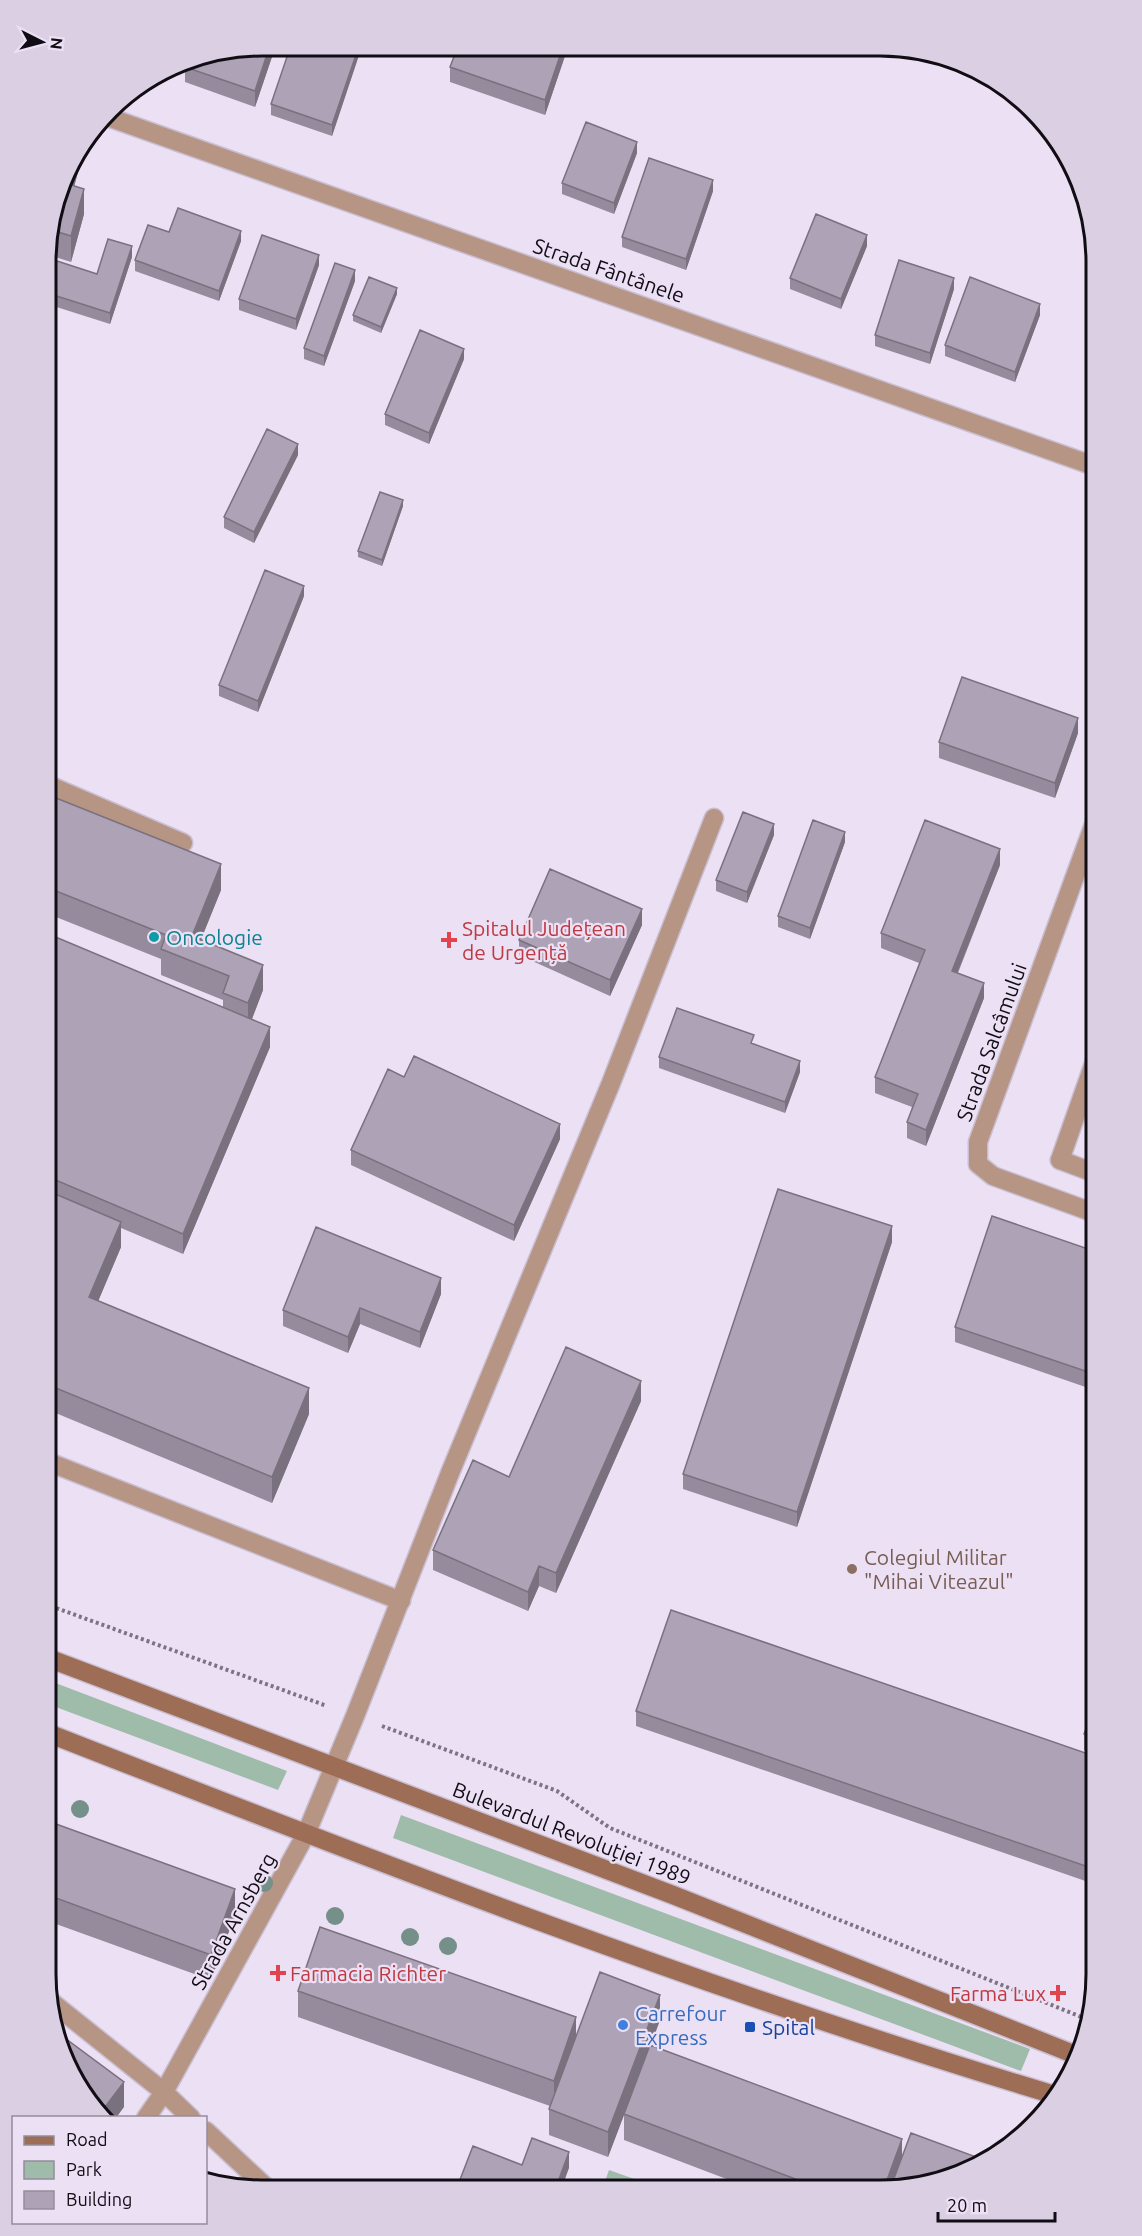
<svg xmlns="http://www.w3.org/2000/svg" width="1142" height="2236" font-family="Ubuntu,sans-serif">
  <style>
    .green { fill: #9fbcaa }
    .lines { fill: none; stroke-linecap: round; stroke-linejoin: round }
    .lane-casing { stroke: #c9bed1; stroke-width: 21 }
    .street-casing { stroke: #c9bed1; stroke-width: 21 }
    .secondary-casing { stroke: #c9bed1; stroke-width: 21 }
    .path { stroke: #7c7482; stroke-width: 4; stroke-dasharray: 3 3; stroke-linecap: butt }
    .lane { stroke: #b79585; stroke-width: 18 }
    .street { stroke: #b79585; stroke-width: 18 }
    .secondary { stroke: #9e6d56; stroke-width: 18 }
    .tree { fill: #758f89 }
    .wall { fill: #968b9d }
    .shaded-wall { fill: #7a717f }
    .building { fill: #aea2b6; stroke: #7a717f; stroke-width: 1.5 }
    .culture-dot { fill: #0f9aa8; stroke: #ece0f5; stroke-width: 2 }
    .health-dot { fill: #e0444e; stroke: #ece0f5; stroke-width: 2 }
    .education-dot { fill: #8d6e63; stroke: #ece0f5; stroke-width: 2 }
    .shop-dot { fill: #3f7fe0; stroke: #ece0f5; stroke-width: 2 }
    .transit-dot { fill: #1a4fb4; stroke: #ece0f5; stroke-width: 2 }
    .labels { text-anchor: middle; dominant-baseline: central; stroke-width: 4.5; stroke-linejoin: round; paint-order: stroke }
    .street-label { font-size: 21px; fill: #110d14; stroke: #ece0f5 }
    .health-label { font-size: 21px; fill: #be3a42; stroke: #ece0f5; text-anchor: start }
    .culture-label { font-size: 21px; fill: #0d838f; stroke: #ece0f5; text-anchor: start }
    .education-label { font-size: 21px; fill: #785e54; stroke: #ece0f5; text-anchor: start }
    .shop-label { font-size: 21px; fill: #366cbe; stroke: #ece0f5; text-anchor: start }
    .transit-label { font-size: 21px; fill: #164399; stroke: #ece0f5; text-anchor: start }
    .rim { fill: none; stroke: #110d14; stroke-width: 3 }
  </style>
  <rect width="100%" height="100%" fill="#ece0f5"/>
  <!-- green -->
  <path class="green" d="M45,1679L287,1771L278,1790L45,1703Z
    M401,1815L1030,2049L1021,2071L393,1838Z
    M609,2170L665,2190H602Z"/>
  <g class="lines">
    <!-- lane casing -->
    <g class="lane-casing">
      <path id="lane" d="M46,784L183,843
        M1060,1160L1097,1055
        M46,1461L401,1601"/>
    </g>
    <!-- street casing -->
    <g class="street-casing">
      <path id="street" d="M105,116L1097,467
        M1060,1160L1097,1174
        M1097,1214L993,1176L978,1164V1142L1097,816
        M49,2000L164,2092L191,2118
        M146,2118L164,2092L306,1834L355,1716L450,1473L611,1083L714,818
        M206,2131L268,2189"/>
    </g>
    <!-- secondary casing -->
    <g class="secondary-casing">
      <path id="secondary" d="M45,1657L673,1895L1081,2057
        M45,1732C379,1863 714,1993 1058,2096"/>
    </g>
    <!-- path -->
    <path class="path" d="M45,1604L327,1706
      M382,1726L557,1791L610,1828L1089,2020"/>
    <!-- lane -->
    <use href="#lane" class="lane"/>
    <!-- street -->
    <use href="#street" class="street"/>
    <!-- secondary -->
    <use href="#secondary" class="secondary"/>
  </g>
  <!-- trees -->
  <g class="tree">
    <circle cx="80" cy="1809" r="9"/>
    <circle cx="264" cy="1883" r="9"/>
    <circle cx="335" cy="1916" r="9"/>
    <circle cx="410" cy="1937" r="9"/>
    <circle cx="448" cy="1946" r="9"/>
  </g>
  <!-- wall -->
  <path class="wall" d="M262,45H276L255,107L185,82V67Z
    M362,46L332,136L271,115V104Z
    M568,47L545,115L450,82V67Z
    M78,152V172L74,186L84,214L71,262L55,257L48,284H47V234Z
    M637,153L614,214L562,194V183Z
    M713,191L686,270L622,247V237Z
    M169,232L241,241L219,301L135,271V260Z
    M867,246L841,309L790,289V278Z
    M132,257L110,324L47,304V293L97,274Z
    M319,265L296,330L239,310V299Z
    M355,281L324,366L304,359V348Z
    M954,289L930,364L875,346V335Z
    M397,294L381,333L353,321V315Z
    M1040,315L1015,382L945,356V345Z
    M464,359L429,444L385,425V414Z
    M298,455L254,543L224,528V517Z
    M403,506L382,566L358,557V551Z
    M304,596L258,712L219,696V685Z
    M1078,733L1055,798L939,758V742Z
    M46,794L221,890L201,939L263,990L252,1019L270,1047L183,1254L121,1228V1247L98,1301L309,1414L272,1503L46,1409V1210L51,1198L46,1196V933L223,1007V1000L161,975V959L46,913Z
    M774,835L747,903L716,891V880Z
    M845,842L810,939L778,927V916Z
    M1000,865L958,973L984,998L926,1146L907,1138V1122L912,1107L875,1093V1077L919,963L881,948V933Z
    M642,925L610,996L519,955V940Z
    M754,1045L800,1072L785,1113L659,1068V1057Z
    M404,1077L560,1139L514,1241L351,1165V1150Z
    M1097,1115V1148L1089,1145V1134Z
    M892,1242L797,1527L683,1489V1474Z
    M1097,1252V1391L955,1342V1327Z
    M441,1294L420,1348L360,1324L348,1353L283,1326V1310Z
    M641,1401L556,1593L539,1586L528,1611L433,1570V1550L509,1477Z
    M1097,1698V1754L1084,1750V1734Z
    M636,1711L1097,1757V1885L636,1726Z
    M45,1820L235,1915L211,1980L45,1920Z
    M298,1991L576,2037L660,2020L651,2045L902,2158L987,2161L880,2191H758L624,2140V2115L608,2157L549,2135V2109L550,2106L298,2017Z"/>
  <!-- shaded-wall -->
  <path class="shaded-wall" d="M270,45H276L255,107V91Z
    M359,46H362L332,136V125Z
    M563,47H568L545,115V100Z
    M637,142V153L614,214V203Z
    M78,152V172L68,210V184L76,155Z
    M713,180V191L686,270V259Z
    M84,189V214L71,262V236Z
    M55,231V257L48,284V259Z
    M241,231V241L219,301V291Z
    M867,235V246L841,309V299Z
    M132,246V257L110,324V313Z
    M319,255V265L296,330V319Z
    M355,270V281L324,366V356Z
    M954,278V289L930,364V353Z
    M397,288V294L381,333V327Z
    M1040,304V315L1015,382V372Z
    M464,349V359L429,444V433Z
    M298,444V455L254,543V532Z
    M403,500V506L382,566V560Z
    M304,586V596L258,712V701Z
    M1078,718V733L1055,798V783Z
    M774,824V835L747,903V892Z
    M845,832V842L810,939V928Z
    M1000,849V865L952,986V971Z
    M221,864V890L192,962V936Z
    M642,909V925L610,996V980Z
    M263,965V990L248,1029V1003Z
    M984,983V998L926,1146V1130Z
    M270,1027V1047L183,1254V1234Z
    M800,1061V1072L785,1113V1102Z
    M560,1124V1139L514,1241V1225Z
    M121,1222V1247L89,1323V1297Z
    M892,1226V1242L797,1527V1512Z
    M441,1278V1294L420,1348V1332Z
    M360,1308V1324L348,1353V1337Z
    M641,1381V1401L556,1593V1573Z
    M309,1388V1414L272,1503V1477Z
    M539,1566V1586L528,1611V1592Z
    M235,1889V1915L211,1980V1955Z
    M660,1995V2020L608,2157V2132Z
    M576,2017V2043L554,2107V2081Z
    M124,2082V2107L116,2118H106L102,2111Z
    M902,2139V2165L893,2189L883,2191Z
    M569,2152V2168L561,2190H555Z"/>
  <!-- building -->
  <path class="building" d="M262,45H270L255,91L185,67L187,60Z
    M291,45L359,46L332,125L271,104Z
    M458,46L563,47L545,100L450,67Z
    M586,122L637,142L614,203L562,183Z
    M76,155L68,184L84,189L71,236L55,231L48,259L47,258V234L68,166Z
    M649,158L713,180L686,259L622,237Z
    M178,208L241,231L219,291L135,260L148,225L169,232Z
    M816,214L867,235L841,299L790,278Z
    M262,235L319,255L296,319L239,299Z
    M108,239L132,246L110,313L47,293L57,261L97,274Z
    M899,260L954,278L930,353L875,335Z
    M335,263L355,270L324,356L304,348Z
    M369,277L397,288L381,327L353,315Z
    M970,277L1040,304L1015,372L945,345Z
    M420,330L464,349L429,433L385,414Z
    M267,429L298,444L254,532L224,517Z
    M380,492L403,500L382,560L358,551Z
    M265,570L304,586L258,701L219,685Z
    M962,677L1078,718L1055,783L939,742Z
    M46,794L221,864L192,936L263,965L248,1003L223,993L229,976L161,949L166,935L46,887Z
    M743,812L774,824L747,892L716,880Z
    M813,820L845,832L810,928L778,916Z
    M925,820L1000,849L952,971L984,983L926,1130L907,1122L918,1094L875,1077L925,950L881,933Z
    M550,869L642,909L610,980L519,940Z
    M46,933L270,1027L183,1234L46,1176Z
    M677,1008L754,1035L751,1043L800,1061L785,1102L659,1057Z
    M414,1056L560,1124L514,1225L351,1150L388,1069L404,1077Z
    M1097,1115V1137L1089,1134Z
    M778,1189L892,1226L797,1512L683,1474Z
    M53,1193L121,1222L89,1297L309,1388L272,1477L46,1384V1210Z
    M992,1216L1097,1252V1375L955,1327Z
    M316,1227L441,1278L420,1332L360,1308L348,1337L283,1310Z
    M566,1347L641,1381L556,1573L539,1566L528,1592L433,1550L473,1460L509,1477Z
    M671,1610L1097,1757V1870L636,1711Z
    M1097,1698V1738L1084,1734Z
    M45,1820L235,1889L211,1955L45,1894Z
    M320,1927L576,2017L554,2081L298,1991Z
    M600,1972L660,1995L608,2132L549,2109Z
    M54,2030L124,2082L102,2111L56,2044Z
    M650,2045L902,2139L883,2191H827L624,2114Z
    M911,2133L987,2161L950,2180L890,2189Z
    M532,2138L569,2152L555,2190H456L473,2146L522,2165Z"/>
  <!-- markers -->
  <circle class="culture-dot" cx="154" cy="937" r="6"/>
  <g class="health-dot">
    <path d="M446 931h6v6h6v6h-6v6h-6v-6h-6v-6h6z"/>
    <path d="M275 1964h6v6h6v6h-6v6h-6v-6h-6v-6h6z"/>
    <path d="M1055 1984h6v6h6v6h-6v6h-6v-6h-6v-6h6z"/>
  </g>
  <circle class="education-dot" cx="852" cy="1569" r="6"/>
  <circle class="shop-dot" cx="623" cy="2025" r="6"/>
  <rect class="transit-dot" x="744" y="2021" width="12" height="12" rx="3"/>
  <g class="labels">
    <!-- street labels -->
    <g class="street-label">
      <text transform="translate(609 270) rotate(19)">Strada Fântânele</text>
      <text transform="translate(991 1042) rotate(-70)">Strada Salcâmului</text>
      <text transform="translate(572 1833) rotate(21)">Bulevardul Revoluției 1989</text>
      <text transform="translate(233 1921) rotate(-61)">Strada Arnsberg</text>
    </g>
    <!-- health labels -->
    <g class="health-label">
      <text x="462" y="928">Spitalul Județean<tspan x="462" dy="24">de Urgență</tspan></text>
      <text x="290" y="1973">Farmacia Richter</text>
      <text x="1046" y="1993" text-anchor="end">Farma Lux</text>
    </g>
    <!-- culture labels -->
    <g class="culture-label">
      <text x="166" y="937">Oncologie</text>
    </g>
    <!-- education labels -->
    <g class="education-label">
      <text x="864" y="1557">Colegiul Militar<tspan x="864" dy="24">"Mihai Viteazul"</tspan></text>
    </g>
    <!-- shop labels -->
    <g class="shop-label">
      <text x="635" y="2013">Carrefour<tspan x="635" dy="24">Express</tspan></text>
    </g>
    <!-- transit labels -->
    <g class="transit-label">
      <text x="762" y="2027">Spital</text>
    </g>
  </g>
  <!-- crop -->
  <path d="M0 0H1142V2236H0ZM262 56H880A206 206 0 0 1 1086 262V1974A206 206 0 0 1 880 2180H262A206 206 0 0 1 56 1974V262A206 206 0 0 1 262 56Z" fill="#dacfe3" fill-rule="evenodd"/>
  <path class="rim" d="M262 56H880A206 206 0 0 1 1086 262V1974A206 206 0 0 1 880 2180H262A206 206 0 0 1 56 1974V262A206 206 0 0 1 262 56Z"/>
  <!-- legend -->
  <rect x="12" y="2116" width="195" height="108" fill="#ece0f5" stroke="#948c9b" stroke-width="1.5"/>
  <rect x="24" y="2136" width="30" height="9" fill="#9e6d56" stroke="#948c9b" stroke-width="1.5"/>
  <text x="66" y="2146" font-size="18" fill="#110d14">Road</text>
  <rect x="24" y="2161" width="30" height="18" fill="#9fbcaa" stroke="#948c9b" stroke-width="1.5"/>
  <text x="66" y="2176" font-size="18" fill="#110d14">Park</text>
  <rect x="24" y="2191" width="30" height="18" fill="#aea2b6" stroke="#948c9b" stroke-width="1.5"/>
  <text x="66" y="2206" font-size="18" fill="#110d14">Building</text>
  <!-- north arrow -->
  <g transform="translate(42 42) rotate(96)" stroke="#ece0f5" stroke-width="4.5" paint-order="stroke">
  <path d="M0-4.5L10 22L0 15L-10 22Z" fill="#110d14"/>
  <text y="-9" font-size="16" font-weight="bold" text-anchor="middle" fill="#110d14">N</text>
  </g>
  <!-- scale -->
  <path d="M938 2212v9h117v-9" fill="none" stroke="#110d14" stroke-width="3"/>
  <text x="947" y="2212" font-size="18" fill="#110d14" stroke="#ece0f5" stroke-width="4.5" paint-order="stroke">20 m</text>
</svg>
